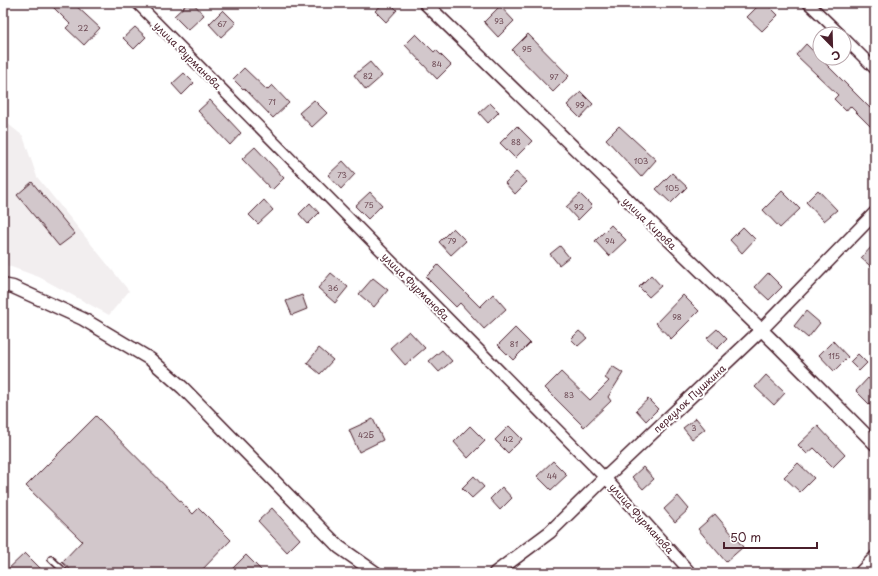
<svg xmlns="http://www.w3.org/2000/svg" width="878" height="576" font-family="'Playpen Sans',sans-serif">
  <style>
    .built { fill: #f2eeef }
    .building { fill: #d2c7cb; stroke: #4a1f2b }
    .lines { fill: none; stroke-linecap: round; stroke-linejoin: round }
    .service-casing { stroke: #4a1f2b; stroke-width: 8 }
    .minor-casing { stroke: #4a1f2b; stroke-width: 13 }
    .tertiary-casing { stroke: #4a1f2b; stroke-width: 15 }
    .service { stroke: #fff; stroke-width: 5 }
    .minor { stroke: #fff; stroke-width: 10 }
    .tertiary { stroke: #fff; stroke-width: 12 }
    .labels { text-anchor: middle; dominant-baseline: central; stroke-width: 4; stroke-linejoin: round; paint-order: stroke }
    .number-label { font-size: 8px; fill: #6c4953 }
    .street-label { font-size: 10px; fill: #4a1f2b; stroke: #fff }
  </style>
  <rect width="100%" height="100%" fill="#fff"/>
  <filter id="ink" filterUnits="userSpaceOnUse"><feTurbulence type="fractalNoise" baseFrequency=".025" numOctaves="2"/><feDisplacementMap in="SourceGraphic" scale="8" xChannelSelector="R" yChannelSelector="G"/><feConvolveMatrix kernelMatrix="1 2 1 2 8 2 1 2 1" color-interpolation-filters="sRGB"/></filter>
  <g filter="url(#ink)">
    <!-- built -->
    <path class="built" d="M3,120L23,136L37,177L129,291L109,315L39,277L3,264Z"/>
    <!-- building -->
    <path class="building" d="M49,3H73L100,28L84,45L66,28L70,24Z
      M188,3H193L204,15L188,30L174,16Z
      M384,3H390L397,10L386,22L375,11Z
      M761,3H766L778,15L762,31L747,17Z
      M500,6L514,21L498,37L484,22Z
      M223,10L236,23L221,37L209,24Z
      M135,27L146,37L134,49L123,38Z
      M416,34L434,52L436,50L451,65L437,79L405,45Z
      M528,34L569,76L553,92L512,50Z
      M806,44L870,108L875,103V131L850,106L846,111L834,99L838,95L796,55Z
      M370,62L382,76L366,90L354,75Z
      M244,68L267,90L272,85L289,103L273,118L244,88L243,89L233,79Z
      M184,73L194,83L182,95L172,84Z
      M581,92L593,104L580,118L567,105Z
      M210,100L241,133L230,145L198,111Z
      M314,100L327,113L312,127L299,113Z
      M490,103L499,112L488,123L479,113Z
      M517,126L532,141L515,158L500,143Z
      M619,126L656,160L641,177L606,139Z
      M255,147L284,178L272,190L242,159Z
      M343,161L355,174L341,189L328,175Z
      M516,172L527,182L515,194L505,183Z
      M672,173L687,187L671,203L656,189Z
      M32,182L75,234L59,246L17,195Z
      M818,190L837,210L824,221L806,202Z
      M782,191L800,209L780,228L763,210Z
      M370,192L382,205L368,219L355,206Z
      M580,194L592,206L578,220L566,207Z
      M264,200L273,210L258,224L249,215Z
      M310,203L319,213L308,224L299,214Z
      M611,225L626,240L609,256L595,241Z
      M743,227L755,239L742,253L730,240Z
      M453,228L466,241L451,255L439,242Z
      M875,243V270L861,258Z
      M560,246L569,257L559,265L550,254Z
      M438,265L480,307L493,294L506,309L484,329L460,303L456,307L426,277Z
      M331,273L348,287L335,303L318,288Z
      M768,273L782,287L769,300L755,287Z
      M651,275L661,286L649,297L639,287Z
      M373,278L388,290L374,307L359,294Z
      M302,295L307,309L292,315L286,301Z
      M683,295L699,311L671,339L656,323Z
      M806,311L820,323L808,338L794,326Z
      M515,328L530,343L513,360L498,345Z
      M717,329L727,339L717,349L707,338Z
      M409,331L425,348L405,365L390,348Z
      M579,331L587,338L578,346L571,339Z
      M833,341L848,357L834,371L819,355Z
      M319,348L333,360L320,374L307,363Z
      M442,350L452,361L439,372L429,361Z
      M858,354L867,363L859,371L850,362Z
      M612,366L623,373L608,397L611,401L584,427L545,388L561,372L590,400L609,381L605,378Z
      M766,375L785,393L774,405L755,387Z
      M868,378L875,385V399L870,405L856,391Z
      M648,399L658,409L646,421L636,410Z
      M96,416L193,514L199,508L231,540L199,573H74L62,562L82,541L26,486Z
      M696,418L705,429L692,439L683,428Z
      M373,419L383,440L359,452L349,430Z
      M470,426L485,441L468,458L454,442Z
      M509,426L522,439L508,453L495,440Z
      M818,426L845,455L833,467L814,448L807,454L798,445Z
      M553,461L567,475L551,490L537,476Z
      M798,463L814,478L800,492L784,477Z
      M643,467L654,479L643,489L632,477Z
      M474,476L484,487L472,498L462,488Z
      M502,487L512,498L500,510L490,499Z
      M678,496L689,509L675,522L664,509Z
      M272,508L300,539L287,552L258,521Z
      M715,514L743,547L726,562L698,529Z
      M25,553L45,573H4Z
      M246,555L264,573H228Z"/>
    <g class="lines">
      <!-- service casing -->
      <g class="service-casing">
        <path id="service" d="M51,559L66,573"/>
      </g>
      <!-- minor casing -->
      <g class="minor-casing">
        <path id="minor" d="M137,3L610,483L691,573
          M808,3L840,34
          M844,38L875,69
          M859,573L875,556"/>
      </g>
      <!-- tertiary casing -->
      <g class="tertiary-casing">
        <path id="tertiary" d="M425,3L776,344L875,444
          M3,285L13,287L83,319L150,359L183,388L339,547L376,573
          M495,573L550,532L605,478L761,330L875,213"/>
      </g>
      <!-- service -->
      <use href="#service" class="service"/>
      <!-- minor -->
      <use href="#minor" class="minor"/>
      <!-- tertiary -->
      <use href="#tertiary" class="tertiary"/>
    </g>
  </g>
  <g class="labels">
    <!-- number labels -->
    <g class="number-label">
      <text x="499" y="21">93</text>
      <text x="222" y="24">67</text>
      <text x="83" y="28">22</text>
      <text x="527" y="49">95</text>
      <text x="437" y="64">84</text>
      <text x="368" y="76">82</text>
      <text x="554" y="77">97</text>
      <text x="272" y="102">71</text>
      <text x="580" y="105">99</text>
      <text x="516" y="142">88</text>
      <text x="641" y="161">103</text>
      <text x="342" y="175">73</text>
      <text x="672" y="188">105</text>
      <text x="369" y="205">75</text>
      <text x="579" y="207">92</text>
      <text x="452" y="241">79</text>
      <text x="610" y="241">94</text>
      <text x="333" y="288">36</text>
      <text x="677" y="317">98</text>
      <text x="514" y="344">81</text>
      <text x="834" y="356">115</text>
      <text x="569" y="395">83</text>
      <text x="694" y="428">3</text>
      <text x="366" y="435">42Б</text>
      <text x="508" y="439">42</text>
      <text x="552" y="476">44</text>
    </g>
    <!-- street labels -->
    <g class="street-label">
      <text transform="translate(188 55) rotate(45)">улица Фурманова</text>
      <text transform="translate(650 223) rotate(44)">улица Кирова</text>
      <text transform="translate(416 286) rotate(45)">улица Фурманова</text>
      <text transform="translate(689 398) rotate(-43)">переулок Пушкина</text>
      <text transform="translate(642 518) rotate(48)">улица Фурманова</text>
    </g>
  </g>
  <!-- margin -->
  <rect width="878" height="576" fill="none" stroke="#fff" stroke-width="16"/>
  <rect x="8" y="8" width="862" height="560" fill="none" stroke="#4a1f2b" stroke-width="1.5" filter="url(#ink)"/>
  <!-- north arrow -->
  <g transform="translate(832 46) rotate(157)"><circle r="19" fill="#ffffff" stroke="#b7a5aa"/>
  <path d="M0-3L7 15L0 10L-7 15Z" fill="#4a1f2b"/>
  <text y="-6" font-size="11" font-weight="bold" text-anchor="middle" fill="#4a1f2b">С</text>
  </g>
  <!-- scale -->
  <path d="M724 542v6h93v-6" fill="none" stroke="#4a1f2b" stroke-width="2"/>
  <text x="730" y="542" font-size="12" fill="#4a1f2b" stroke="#ffffff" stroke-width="3" paint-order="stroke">50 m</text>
</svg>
